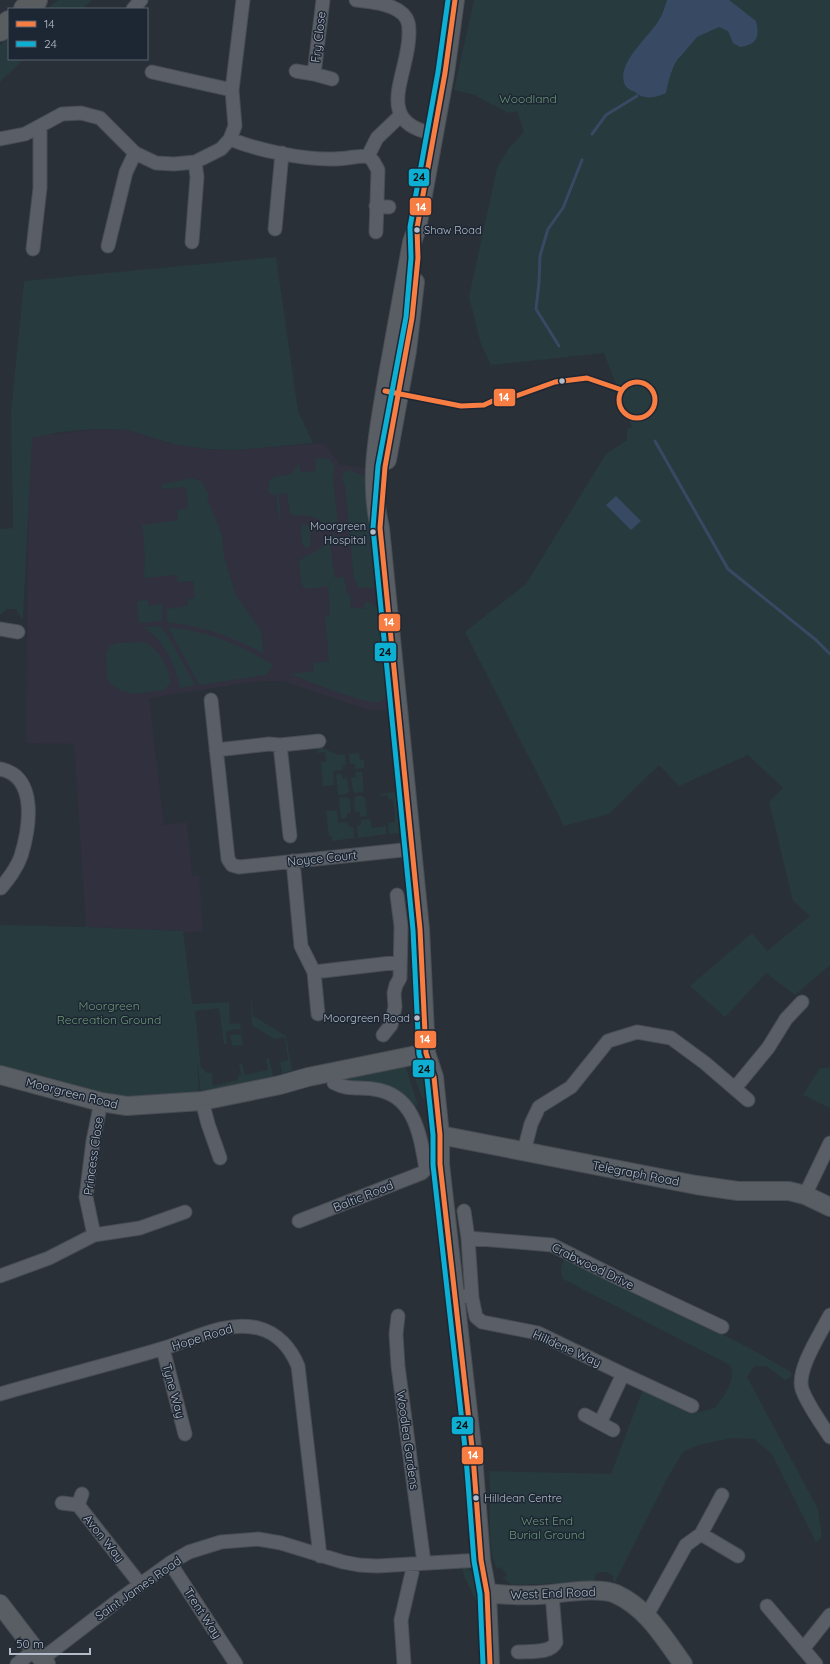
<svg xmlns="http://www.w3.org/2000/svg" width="830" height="1664" font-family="Quicksand,sans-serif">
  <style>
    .medical { fill: #31303e }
    .green { fill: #273a3e }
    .water { fill: #384963 }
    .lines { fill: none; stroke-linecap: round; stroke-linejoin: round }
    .stream { stroke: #384963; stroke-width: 3 }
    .street-casing { stroke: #484c53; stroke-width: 15 }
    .secondary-casing { stroke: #484c53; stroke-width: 20 }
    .highway-casing { stroke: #474c53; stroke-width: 24 }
    .street { stroke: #5a5e66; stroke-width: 13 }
    .secondary { stroke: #595d64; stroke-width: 18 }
    .highway { stroke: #5a5d60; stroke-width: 22 }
    .bus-1-casing { stroke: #1d2633; stroke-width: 8 }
    .bus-2-casing { stroke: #1d2633; stroke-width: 8 }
    .bus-1 { stroke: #f77d43; stroke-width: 5 }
    .bus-2 { stroke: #0dafd3; stroke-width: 5 }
    .bus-dot { fill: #b4bcc9; stroke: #1d2633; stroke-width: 1.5 }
    .labels { text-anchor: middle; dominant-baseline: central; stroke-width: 3; stroke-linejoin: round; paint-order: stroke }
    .bus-label { font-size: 11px; fill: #b4bcc9; stroke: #1d2633; text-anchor: start }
    .street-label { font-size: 12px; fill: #b4bcc9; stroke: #1d2633 }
    .park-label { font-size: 12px; fill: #6b9a76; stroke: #1d2633 }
    .line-badge { stroke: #1d2633; stroke-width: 1.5 }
    .badge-label { font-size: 11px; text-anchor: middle; font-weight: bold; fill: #fff }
    .pale-badge-label { font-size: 11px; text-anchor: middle; font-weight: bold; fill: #111 }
  </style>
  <rect width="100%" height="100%" fill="#2a3038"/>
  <!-- medical -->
  <path class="medical" d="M99,429L128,430L173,444L207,449L237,450L323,443L341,465L365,468L374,588L379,621L387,709L371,711L283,681H260L149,698L164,825L187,822L192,876L199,875L203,931L183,933V931L86,927L74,744L26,743L29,437Z"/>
  <!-- green -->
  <path class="green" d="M58,0H92L82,9H47Z
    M474,0H830V965L795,995L766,973L725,1017L690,986L752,933L767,951L810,916L793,901L769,802L783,788L748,755L679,786L659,765L609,814L564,826L465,632L526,584L606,454L627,440V429L632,427L604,353L491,365L481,344L469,297L497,168L509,148L524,132L517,111L508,113L476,96V95L454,90Z
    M9,38V59H24L0,82V45Z
    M276,257L298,411L313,443L237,450L207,449L173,444L128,430L99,429L60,432L32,438L23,617L21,618L16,609H7L0,615V529L13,528L11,412L24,281Z
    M329,458L335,467L333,478L338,523L336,527L329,529C324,525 319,519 313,517C306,514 296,517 290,514L287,493L279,494L281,519H279L276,494H269C267,462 289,489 299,461L300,472L316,471L315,459Z
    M349,470L362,475L367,480L375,589L358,587L354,580L345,486C340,480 342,471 349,470Z
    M193,478L202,482L209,495L207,498L222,535L224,556L235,593L261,631L264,654C230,636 206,627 167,622L166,609L188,606V599L195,598L193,581L178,582L177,575L144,578L145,555L142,525L178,520L177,510L188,508L186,487L161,489L163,484Z
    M305,524L310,527L311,544L308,549L302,545L301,525Z
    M334,535L339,537L341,543L330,545L335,578L344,577L347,593L351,597L350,607L364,609L365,602C372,602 375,604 378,611L386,696C384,699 383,701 379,702C362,704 309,681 290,674L314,671L313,663L329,661L325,617L330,614L328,586L308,589L302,586L299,562C307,551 325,554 328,537Z
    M148,600V606L162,604V621L139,623L137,601Z
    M160,626L169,637L195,685L180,688C175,664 164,640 143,627Z
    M168,627C208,631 237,644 272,664L273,667L266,675L199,685Z
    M143,642C159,647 170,668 170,684L164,690L133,694L120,690L109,682L107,678L106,654L110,646L116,643Z
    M320,747L338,755L345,754L346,765H342L343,770L333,771L334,785L323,786L321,762H326L325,752L316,753Z
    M359,753L360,760L364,759V768L355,769V764H350L349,754Z
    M355,772H362L364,790L362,792L355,793L353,791L351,778L356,777Z
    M336,774H342L343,779L347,778L349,791L346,794L338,795Z
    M395,792L400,833L389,834L388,823L395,822V808L394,807L393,799H389L387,795L380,796V794Z
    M356,796H362L365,798L367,816L360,817V812H355L354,799Z
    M347,797L350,800L351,813H347V818L341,819L339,798Z
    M337,810L338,823L348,822L349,827H353L354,838L332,841V836H329L326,811Z
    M370,819L372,828L386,826V834L358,838L357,826L361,825V820Z
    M0,925L86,927L183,931L192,1004L229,1002L230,1024L240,1023L241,1029L226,1031L227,1044H224L219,1008L195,1011L201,1067L207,1073H212L213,1086L238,1080V1076L241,1075L239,1064L242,1063L245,1075L268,1070L266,1059L269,1058L273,1076L251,1082V1085L201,1095L197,1058L199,1095L126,1102L0,1068Z
    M251,1000H252L253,1016L286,1036L292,1071L282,1073L280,1062L288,1060L285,1037L274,1039L252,1025Z
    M241,1034L243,1045L232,1046L230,1035Z
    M409,1062C429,1066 427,1081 429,1097L422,1098Z
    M405,1065L418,1105L409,1106L359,1085L358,1081L348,1082L338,1080Z
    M820,1068H830V1108L803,1095Z
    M568,1255L753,1350L791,1372V1377L785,1380L766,1366H754L747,1377L818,1509L822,1537L816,1542L772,1454L754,1439L733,1438L702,1444L684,1451L669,1475L614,1584L613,1576C608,1572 603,1571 597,1573L593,1582L512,1585L503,1578L507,1575L501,1567L497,1569C488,1553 490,1515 490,1496C491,1488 489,1479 489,1471L611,1474L645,1384L692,1406L695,1413L715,1408C724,1395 737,1381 730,1365L563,1279C559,1268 561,1264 568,1255Z
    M462,1566C479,1571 478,1589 480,1604H478L464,1576Z"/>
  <!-- water -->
  <path class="water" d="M667,0H729L756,21C760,38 757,44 740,47L733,43L728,31L719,27L697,37L681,56C673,61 668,83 666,93C656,98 643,100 635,92C631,90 627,89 625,85C615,64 649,37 659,20C663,14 665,6 667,0Z
    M616,496L641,521L631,530L606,505Z"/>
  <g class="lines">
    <!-- stream -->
    <path class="stream" d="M592,134L606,115L637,96
      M559,346L536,309L539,283L540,256L548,229L563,208L582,160
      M655,441L728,569L816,640L830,654"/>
    <!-- street casing -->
    <g class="street-casing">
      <path id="street" d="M356,0C371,2 391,3 403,14C409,20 409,26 409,34C409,75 371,123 435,134
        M133,9L141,0
        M296,71L314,74L323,0
        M152,72L232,90
        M314,74L332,79
        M0,139L25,134L62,114L81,113L100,118L135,153L156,163L174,164L195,162L221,149L230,139L235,126L232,90L243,0
        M230,139C257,150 304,160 333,159C345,159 356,156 368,156
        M368,156L373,161L378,170L376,232
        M368,156L377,138L400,116
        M376,206L389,207
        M275,229L282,153
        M192,242L197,177L195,162
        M108,246L126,172L135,153
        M33,249L40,188V126
        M0,629L18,632
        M211,700L228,859L232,865L239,867L412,849
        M280,745L290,836
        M216,750L269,744L280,745L319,741
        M0,769C39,776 29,830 21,856C17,868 9,878 1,888
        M293,861L301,946L314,972L318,1014
        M314,972L400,962
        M383,1035L391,1025L395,1007L394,993L396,985L400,978L401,926L397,895
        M334,1083C347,1090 359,1087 373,1089C415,1094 420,1135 426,1169
        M735,1088L768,1048L786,1019L802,1002
        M202,1101L208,1124L220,1158
        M524,1151L531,1124L539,1107L571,1087L608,1041L637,1032L671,1038L705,1063L748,1100
        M805,1195L830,1143
        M464,1211L468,1238
        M299,1221L422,1173L429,1166L440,1164
        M94,1235L86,1197L93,1141L101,1102
        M0,1276L49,1258L94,1235L140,1228L185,1212
        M464,1296L472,1298L476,1317L482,1322L538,1333L623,1374L692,1406
        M472,1298L468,1238L552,1245L616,1277L722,1327
        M830,1315C821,1333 796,1370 802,1389C807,1404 821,1423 830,1437
        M398,1316L396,1334L398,1366L424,1563
        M163,1349L185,1434
        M0,1394C54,1378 108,1365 161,1349C192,1340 225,1320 258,1328C278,1333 291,1349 298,1366L320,1556
        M585,1415L613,1430
        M600,1423L623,1374
        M62,1503L78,1505L140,1584
        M78,1505L82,1494
        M701,1534L738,1556
        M170,1563L236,1664
        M767,1606L816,1664
        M647,1615L686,1545L701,1534L722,1495
        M803,1649L830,1615
        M518,1652C529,1651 551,1654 556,1642L552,1594
        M42,1659L120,1599L170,1563L189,1552L221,1542L258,1539L281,1543L343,1562L359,1565L377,1566L481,1560
        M17,1664L35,1650
        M404,1664L401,1620L414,1564"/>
    </g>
    <!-- secondary casing -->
    <g class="secondary-casing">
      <path id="secondary" d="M455,0L445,73L417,228L412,242C404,288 395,334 387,380C379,429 368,479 380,528L420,929L426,1053L434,1077L440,1135V1164L473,1456L481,1560L487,1593L490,1664
        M387,460L407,351L415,282
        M0,1075L101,1102L127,1106L202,1101L280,1085L308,1077L426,1053
        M440,1135L696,1185L738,1191H789L805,1195L830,1207
        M487,1593C505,1595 522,1596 539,1595C559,1594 598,1586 616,1594C647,1608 664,1638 683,1664
        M0,1604L46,1664"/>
    </g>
    <!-- highway casing -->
    <g class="highway-casing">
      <path id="highway" d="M25,9L36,0
        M0,30L9,22"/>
    </g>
    <!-- street -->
    <use href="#street" class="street"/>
    <!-- secondary -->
    <use href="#secondary" class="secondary"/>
    <!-- highway -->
    <use href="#highway" class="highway"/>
    <!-- bus-1 casing -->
    <g class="bus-1-casing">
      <path id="bus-1" d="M455,0L445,73L417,228L418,258L412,318L385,467L380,528L420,929L426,1053L434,1077L440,1135V1164L473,1456L481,1560L487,1593L490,1664
        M619 400a18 18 0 1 1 36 0a18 18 0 1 1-36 0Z
        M385,391L461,406L484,405L499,398L516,396L555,382L587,378L622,390"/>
    </g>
    <!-- bus-2 casing -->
    <g class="bus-2-casing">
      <path id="bus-2" d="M448,0L438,72L410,227L411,258L406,317L378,466L373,528L413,930L419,1054L427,1078L433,1135V1165L466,1457L474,1561L480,1594L483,1664"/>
    </g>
    <!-- bus-1 -->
    <use href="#bus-1" class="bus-1"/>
    <!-- bus-2 -->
    <use href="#bus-2" class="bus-2"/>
  </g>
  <!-- markers -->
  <g class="bus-dot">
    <circle cx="417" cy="230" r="3.5"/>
    <circle cx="562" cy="381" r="3.5"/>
    <circle cx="373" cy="532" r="3.5"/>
    <circle cx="417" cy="1018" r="3.5"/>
    <circle cx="476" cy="1498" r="3.5"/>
  </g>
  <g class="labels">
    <!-- bus labels -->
    <g class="bus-label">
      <text x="424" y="230">Shaw Road</text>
      <text x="366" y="526" text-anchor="end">Moorgreen<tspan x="366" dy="14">Hospital</tspan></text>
      <text x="410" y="1018" text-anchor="end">Moorgreen Road</text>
      <text x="484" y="1498">Hilldean Centre</text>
    </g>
    <!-- street labels -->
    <g class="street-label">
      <text transform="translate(318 37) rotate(-83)">Fry Close</text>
      <text transform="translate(322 858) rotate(-6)">Noyce Court</text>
      <text transform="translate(72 1093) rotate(14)">Moorgreen Road</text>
      <text transform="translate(93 1156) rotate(-82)">Princess Close</text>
      <text transform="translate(636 1173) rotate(11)">Telegraph Road</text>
      <text transform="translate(363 1196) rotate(-22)">Baltic Road</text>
      <text transform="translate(593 1266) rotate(26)">Crabwood Drive</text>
      <text transform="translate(202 1337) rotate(-17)">Hope Road</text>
      <text transform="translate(567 1348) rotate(24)">Hilldene Way</text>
      <text transform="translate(174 1391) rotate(75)">Tyne Way</text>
      <text transform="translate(408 1440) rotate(82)">Woodlea Gardens</text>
      <text transform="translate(104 1538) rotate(51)">Avon Way</text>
      <text transform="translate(138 1588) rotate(-35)">Saint James Road</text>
      <text transform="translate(553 1593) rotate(-2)">West End Road</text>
      <text transform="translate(203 1613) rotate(57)">Trent Way</text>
    </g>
    <!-- park labels -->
    <g class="park-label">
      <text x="528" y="98">Woodland</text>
      <text x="109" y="1005">Moorgreen<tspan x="109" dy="14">Recreation Ground</tspan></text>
      <text x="547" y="1520">West End<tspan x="547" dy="14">Burial Ground</tspan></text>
    </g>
  </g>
  <g class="line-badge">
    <rect x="408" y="168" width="22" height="19" rx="4" fill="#0dafd3"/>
    <rect x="409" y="197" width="23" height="19" rx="4" fill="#f77d43"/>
    <rect x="493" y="388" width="23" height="19" rx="4" fill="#f77d43"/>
    <rect x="378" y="613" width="23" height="19" rx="4" fill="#f77d43"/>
    <rect x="374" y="642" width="23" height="20" rx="4" fill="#0dafd3"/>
    <rect x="414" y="1030" width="23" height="19" rx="4" fill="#f77d43"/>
    <rect x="412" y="1059" width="23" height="19" rx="4" fill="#0dafd3"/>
    <rect x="451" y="1416" width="23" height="19" rx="4" fill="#0dafd3"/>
    <rect x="461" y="1446" width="23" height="19" rx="4" fill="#f77d43"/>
  </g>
  <g class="badge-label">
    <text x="421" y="211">14</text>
    <text x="504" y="401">14</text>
    <text x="389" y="626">14</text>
    <text x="425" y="1043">14</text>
    <text x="473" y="1459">14</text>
  </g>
  <g class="pale-badge-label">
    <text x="419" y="181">24</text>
    <text x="385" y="656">24</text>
    <text x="424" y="1073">24</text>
    <text x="462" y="1429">24</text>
  </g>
  <!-- legend -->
  <rect x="8" y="8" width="140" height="52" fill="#1d2633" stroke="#59626f"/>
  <rect x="16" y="21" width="20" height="6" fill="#f77d43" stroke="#59626f"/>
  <text x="44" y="28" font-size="12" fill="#b4bcc9">14</text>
  <rect x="16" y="41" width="20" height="6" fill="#0dafd3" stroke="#59626f"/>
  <text x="44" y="48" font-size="12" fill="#b4bcc9">24</text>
  <!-- scale -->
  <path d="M10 1648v6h80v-6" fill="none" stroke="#b4bcc9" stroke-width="2"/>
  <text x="16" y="1648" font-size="12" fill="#b4bcc9" stroke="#1d2633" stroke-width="3" paint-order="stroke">50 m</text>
</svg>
